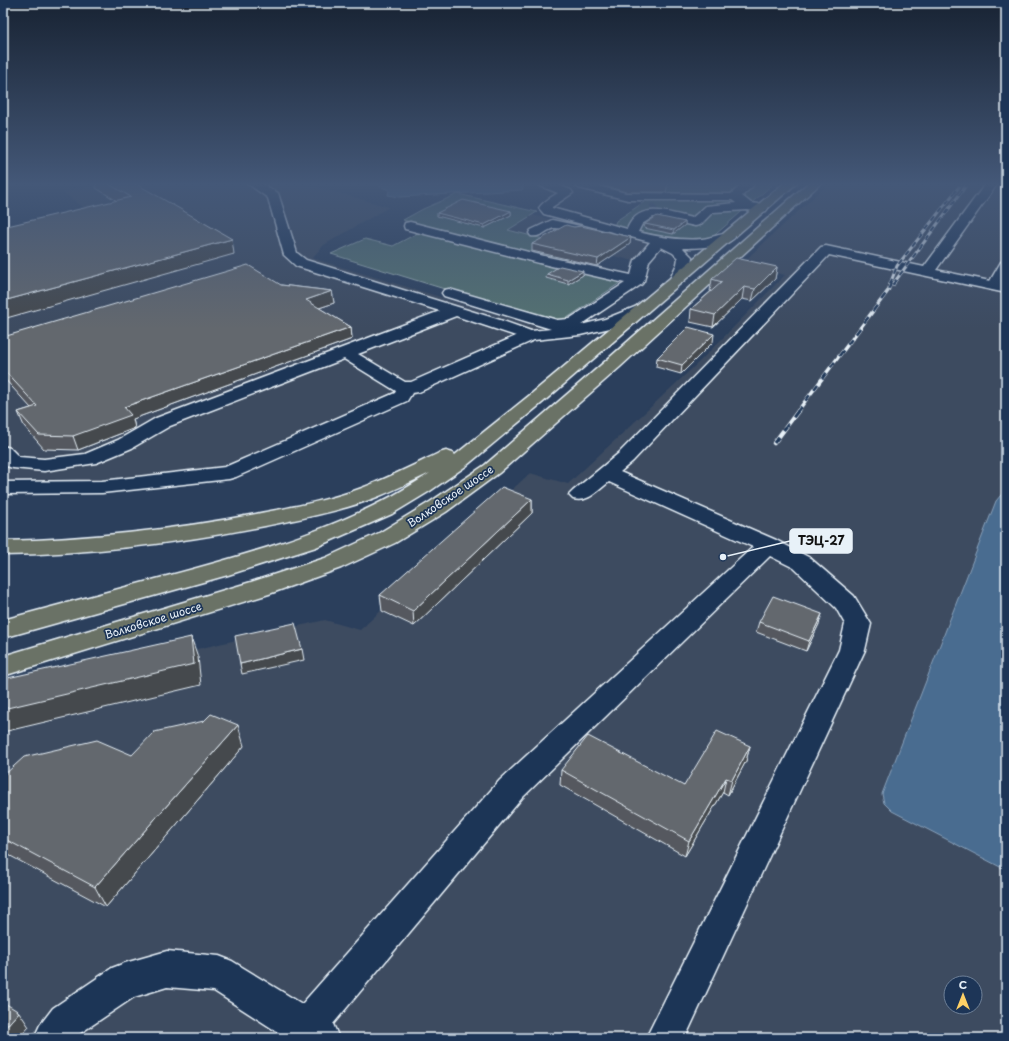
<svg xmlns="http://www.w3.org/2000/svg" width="1009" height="1041" font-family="'Playpen Sans',sans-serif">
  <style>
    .built { fill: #3c4b61; fill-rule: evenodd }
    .green { fill: #547271; stroke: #9eb2b4 }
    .water { fill: #496c90; stroke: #89a1ba }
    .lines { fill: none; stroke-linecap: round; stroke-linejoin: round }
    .minor-tunnel { stroke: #475a73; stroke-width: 13; stroke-dasharray: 13 6; stroke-linecap: butt }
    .minor-casing { stroke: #e8f1f8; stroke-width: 3 }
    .major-casing { stroke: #e8f1f8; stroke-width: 3 }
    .minor { fill: #1d3557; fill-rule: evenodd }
    .major { fill: #6a7266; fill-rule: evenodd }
    .rail-far2-casing { stroke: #e8f1f8; stroke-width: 3 }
    .rail-far1-casing { stroke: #e8f1f8; stroke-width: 3.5 }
    .rail-casing { stroke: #e8f1f8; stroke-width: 4.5 }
    .rail-far2 { stroke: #1d3557; stroke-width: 2; stroke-dasharray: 5.5; stroke-linecap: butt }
    .rail-far1 { stroke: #1d3557; stroke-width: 2.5; stroke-dasharray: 7; stroke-linecap: butt }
    .rail { stroke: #1d3557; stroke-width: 3; stroke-dasharray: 8; stroke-linecap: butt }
    .wall { fill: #55595f; stroke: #e8f1f8 }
    .shaded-wall { fill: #45494d; stroke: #e8f1f8 }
    .building { fill: #63686e; stroke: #e8f1f8 }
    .labels { text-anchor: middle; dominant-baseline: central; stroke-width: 3.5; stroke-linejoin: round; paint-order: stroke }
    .street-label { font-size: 11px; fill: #e8f1f8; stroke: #1d3557 }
    .leader { fill: none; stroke: #e8f1f8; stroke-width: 1.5 }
    .callout-dot { fill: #e8f1f8; stroke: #1d3557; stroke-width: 1.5 }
    .callout { fill: #e8f1f8; stroke: #e8f1f8; stroke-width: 1.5 }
    .callout-label { font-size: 12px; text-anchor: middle; font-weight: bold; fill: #111 }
  </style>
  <rect width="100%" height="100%" fill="#2b3f5c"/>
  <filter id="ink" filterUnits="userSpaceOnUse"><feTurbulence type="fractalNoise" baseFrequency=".025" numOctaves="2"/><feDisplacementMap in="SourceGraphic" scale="8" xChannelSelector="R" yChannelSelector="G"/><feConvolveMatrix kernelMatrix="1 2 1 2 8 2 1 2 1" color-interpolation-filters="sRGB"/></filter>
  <g filter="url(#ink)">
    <!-- built -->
    <path class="built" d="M102,183H304L389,207L324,245L312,258L545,329L550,337L532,340L368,416L206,480L97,493L3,494V235L92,213L62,192Z
      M829,183H1006V1038H3V693L325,620L360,630L530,473L568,484L699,362L785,275L741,264ZM951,983H975V1007H951Z
      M532,215L632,238L647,243L650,245L634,261L508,230Z"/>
    <!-- green -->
    <path class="green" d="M585,183H767L772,185L708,241L674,240L614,226L616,221L644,202L574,187Z
      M458,194L537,212L508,230L591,251L567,266L623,281L558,324L331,254L365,239L393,246L429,227L403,220L423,209Z"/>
    <!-- water -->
    <path class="water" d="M372,183H513L524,186L522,190L399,197L388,195L389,190Z
      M1006,489V870L892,811L884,803L882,794L996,501Z"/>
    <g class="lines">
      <!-- minor-tunnel -->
      <path class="minor-tunnel" d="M653,211L657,208"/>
      <!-- minor casing -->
      <g class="minor-casing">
        <path id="minor" d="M247,183H261L278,193L297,253L306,260L500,320L531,331L551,329L444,296L442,293L444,290L449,289L557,320L569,319L625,283L547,265L405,229L404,226L405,223L410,222L548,257L631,275L635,260L650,242L544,214L539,208C544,201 550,198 558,193L538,185L536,183H553L571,190L573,193L552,207V208L627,229C639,200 669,213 692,218L706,206L736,203L732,200H628L579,188L577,186L579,184L586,183L626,193L731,194L739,187L735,183H750L753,186L742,196L751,203L766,205L768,208L766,211L762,212L747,210L713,212L700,225L695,226L653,217L642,224L638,232C659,237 680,241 702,239C712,238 723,232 733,234L735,237C728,247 695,248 683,248L692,257L691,264L682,282L677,283L672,282L670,279L677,264L678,258L673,253L661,247L649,261L644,281L642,284L581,325L605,319L640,305L645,307L648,310L645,313L610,328L580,335L534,340L419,392L412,393L407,401L236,477L229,479L102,493L3,494V482L102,481L225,467L395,393L396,391L344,359L170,426L132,448L96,463L44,471L13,468L6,466L3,463V446L10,448L19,457L44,459L85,454L118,440L156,418L440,311L296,266L284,255L268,198ZM456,316L516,336L411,382H405L358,354Z
          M986,183H998L936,270L990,281L1001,262L1006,261V278L1003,284L1006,285V293L829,255L633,461L620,472L776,540L810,558L854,596L871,624L865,650L685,1038H646L839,650L845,624L836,608L794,568L770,556L522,798L333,1024L339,1038H287L214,991L167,987L134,997L79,1034L76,1038H34L40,1025L53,1008L112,968L125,963L167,951L219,956L232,961L302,1004L500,780L753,547L609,482C597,491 588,503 573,499L569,495L573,491L619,453L821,247L826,246L924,267Z
          M552,220L580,226L581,229L580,232C571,234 563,228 555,228C546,229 542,238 531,236L529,233L531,230Z"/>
      </g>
      <!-- major casing -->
      <g class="major-casing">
        <path id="major" d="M784,183H797L542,403L466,466L430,491L392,514L316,547L228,575L3,638V620C58,605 112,591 167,576C257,552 352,526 430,473C412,481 395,490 377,497C342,511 303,518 265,526C179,543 91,554 3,555V541C88,539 172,530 256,514C291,507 328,501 362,488C388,478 414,465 439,453L446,451L453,453L455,455L530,395Z
          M808,183H821L620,367L499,473L446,512L395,543L341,568L269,594L3,676V656L251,582L325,558L379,533L430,502L485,465L608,359Z"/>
      </g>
      <!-- minor -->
      <use href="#minor" class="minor"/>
      <!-- major -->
      <use href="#major" class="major"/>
      <!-- rail-far2 casing -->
      <g class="rail-far2-casing">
        <path id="rail-far2" d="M890,284L897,266L962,183
          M893,284L968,183"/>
      </g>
      <!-- rail-far1 casing -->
      <g class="rail-far1-casing">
        <path id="rail-far1" d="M893,285L894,283
          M797,412L888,291L891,283"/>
      </g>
      <!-- rail casing -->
      <g class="rail-casing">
        <path id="rail" d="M774,443L798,411"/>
      </g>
      <!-- rail-far2 -->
      <use href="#rail-far2" class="rail-far2"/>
      <!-- rail-far1 -->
      <use href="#rail-far1" class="rail-far1"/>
      <!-- rail -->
      <use href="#rail" class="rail"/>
    </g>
    <!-- wall -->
    <path class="wall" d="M95,183H135L234,254L117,201L96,188Z
      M605,183H668L666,192H626L605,186Z
      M511,211V215L484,228L437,216V213Z
      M685,222V225L673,234L644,228L645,224Z
      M574,227L631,237L630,244L597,266L532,251V244Z
      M777,267L775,279L752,301L742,299L713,327L690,322L691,309L711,291H710L712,279Z
      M547,274L583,275L568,284L546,278Z
      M281,285L332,291L334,303L319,308L351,327L352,339L133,419L135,428L78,450L44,449L24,426L18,412L31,408L3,377V337Z
      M713,342L681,374L656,367L657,358Z
      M532,499V513L414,626L382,611L380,595Z
      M759,622L819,624L806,651L756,632Z
      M244,746L106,907L3,852V776L132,755Z
      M750,746L746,761L728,795L723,792L685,856L560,785L561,770L684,786Z"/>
    <!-- shaded-wall -->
    <path class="shaded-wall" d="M511,211V215L484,228V225Z
      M685,222V225L673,234L674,230Z
      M631,237L630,244L597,266L598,259Z
      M232,239L234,254L3,319V301Z
      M777,267L775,279L752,301L755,289Z
      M583,271V275L568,284V280Z
      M744,287L742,299L713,327L715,315Z
      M332,291L334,303L307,312L306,300Z
      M351,327L352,339L133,419L135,428L78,450L73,436L124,407Z
      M714,334L713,342L681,374L682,365Z
      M532,499V513L414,626L413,611Z
      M822,614L819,624L806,651L809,641Z
      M191,637L198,657L201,685L3,732V709Z
      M302,649L304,660L242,674L240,664Z
      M238,725L244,746L106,907L95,887Z
      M750,746L746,761L728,795L732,780Z
      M726,778L723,792L685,856L689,841Z
      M19,1012L29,1027L19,1038H3V1030Z"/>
    <!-- building -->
    <path class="building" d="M107,183H135L232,239L3,301V227L131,197Z
      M463,200L511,211L484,225L437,213Z
      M657,216L685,222L674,230L645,224Z
      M566,225L574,227L581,226L631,237L598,259L532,244Z
      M736,258L777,267L755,289L744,287L715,315L691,309L722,282L712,279Z
      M248,265L281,285L332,291L306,300L351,327L124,407L131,415L73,436L39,435L18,412L37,406L3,369V337Z
      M560,266L583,271L568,280L547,274Z
      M688,327L714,334L682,365L657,358Z
      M502,487L532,499L413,611L380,595Z
      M773,596L822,614L809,641L759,622Z
      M295,623L302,649L240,664L235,636Z
      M191,637L194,664L3,709V679Z
      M211,714L238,725L95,887L3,838V776L24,757L97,740L132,755L154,732L204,721Z
      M717,731L750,746L732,780L726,778L689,841L561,770L588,736L684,786Z
      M3,1002L19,1012L3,1030Z"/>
  </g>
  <!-- sky -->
  <linearGradient id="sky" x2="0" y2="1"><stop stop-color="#182333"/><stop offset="0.56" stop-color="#445878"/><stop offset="1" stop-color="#445878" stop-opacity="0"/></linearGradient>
  <rect width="1009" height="329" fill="url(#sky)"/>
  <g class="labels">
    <!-- street labels -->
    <g class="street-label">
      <text transform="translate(450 496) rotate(-34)">Волковское шоссе</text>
      <text transform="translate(153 620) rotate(-17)">Волковское шоссе</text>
    </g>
  </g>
  <!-- callouts -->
  <path class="leader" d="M723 557L790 541"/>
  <circle class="callout-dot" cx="723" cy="557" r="4"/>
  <rect class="callout" x="790" y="529" width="62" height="24" rx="4"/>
  <g class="callout-label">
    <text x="821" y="545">ТЭЦ-27</text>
  </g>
  <!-- margin -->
  <rect width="1009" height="1041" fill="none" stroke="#1d3557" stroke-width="16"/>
  <rect x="8" y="8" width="993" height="1025" fill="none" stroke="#e8f1f8" stroke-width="1.5" filter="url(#ink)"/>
  <!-- north arrow -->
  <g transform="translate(963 995)"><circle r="19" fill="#1d3557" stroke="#6e8097"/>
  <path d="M0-3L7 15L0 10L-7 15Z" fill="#ffd166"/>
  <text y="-6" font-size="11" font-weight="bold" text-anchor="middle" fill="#e8f1f8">С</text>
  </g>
</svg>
